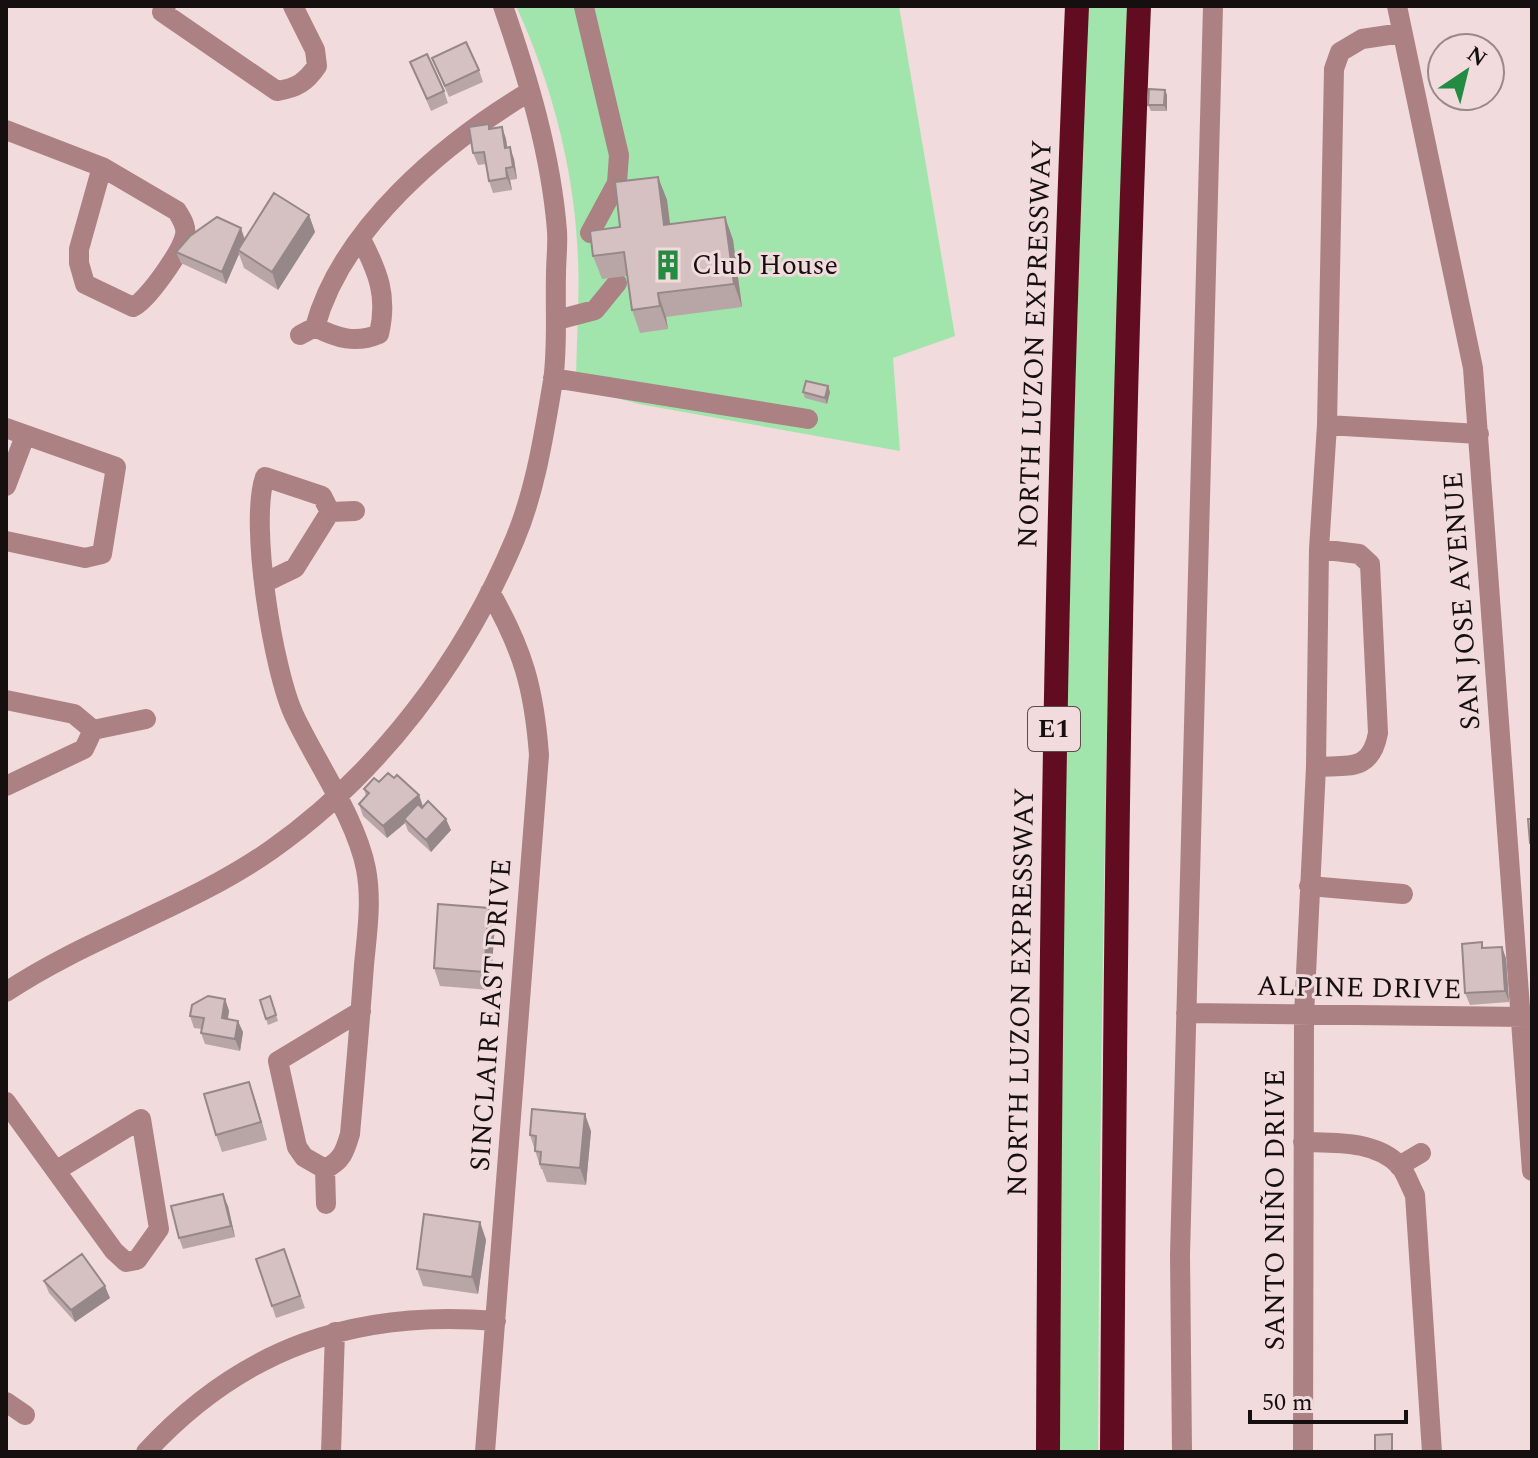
<svg xmlns="http://www.w3.org/2000/svg" width="1538" height="1458" font-family="Spectral,serif">
  <style>
    .green { fill: #a1e5ac }
    .lines { fill: none; stroke-linecap: round; stroke-linejoin: round }
    .minor { stroke: #ab8184; stroke-width: 20 }
    .highway { stroke: #610c21; stroke-width: 24 }
    .wall { fill: #b8a6a7 }
    .shaded-wall { fill: #968788 }
    .building { fill: #d6c1c2; stroke: #968788; stroke-width: 2 }
    .labels { text-anchor: middle; dominant-baseline: central; stroke-width: 6; stroke-linejoin: round; paint-order: stroke }
    .shield { fill: #f1dbdc; stroke: #584c4c; stroke-width: 2 }
    .shield-label { font-size: 26px; font-weight: bold; fill: #160f0f }
    .poi-label { font-size: 28px; fill: #160f0f; stroke: #f1dbdc; text-anchor: start }
    .street-label { font-size: 28px; fill: #160f0f; stroke: #f1dbdc }
  </style>
  <rect width="100%" height="100%" fill="#f1dbdc"/>
  <!-- green -->
  <path class="green" d="M516,6H899L955,336L893,358L900,451L639,404L576,387C576,344 580,301 578,259C575,172 552,84 516,6Z
    M1087,6H1128C1110,488 1100,970 1098,1452H1058L1065,709Z"/>
  <g class="lines">
    <!-- minor -->
    <path class="minor" d="M166,6L162,12L277,91C297,88 306,82 317,66L315,50L293,6
      M1397,6L1473,368L1532,1171
      M584,7L619,155L617,183L590,233
      M6,130L102,167L177,211C181,218 187,226 185,235C182,251 147,301 133,307L85,284L79,263V249L102,167
      M361,239C378,272 388,296 379,334
      M557,320L595,310L617,283
      M315,327C337,338 355,344 379,334
      M300,335L315,327C342,228 444,143 529,92
      M553,378L808,419
      M1327,425L1479,434
      M6,428L116,467L102,554L85,558L6,541
      M6,486L25,436
      M355,511L330,512L322,496L265,477C249,522 273,670 294,715C316,762 356,818 366,869C372,901 367,933 364,965C360,1021 355,1078 350,1134C345,1151 342,1161 325,1169L304,1157L297,1147L278,1061L361,1011
      M266,582L295,568L330,512
      M6,700L74,714L93,730
      M93,730L146,719
      M1316,767C1349,765 1371,772 1378,733L1370,564L1359,554L1319,549
      M6,786L84,749L93,730
      M1309,886L1403,894
      M6,992C90,936 188,908 271,850C379,774 464,661 515,539C536,489 544,433 553,381C558,346 555,310 556,274C556,260 558,245 557,231C551,154 528,78 503,6
      M1186,1013L1530,1017
      M6,1102L114,1251L126,1262L137,1260L159,1229L141,1119L57,1170
      M1303,1142C1334,1143 1376,1140 1400,1166C1406,1173 1410,1186 1415,1195L1432,1452
      M1399,1166L1421,1153
      M325,1169L326,1204
      M6,1402L25,1415
      M146,1452C242,1348 355,1309 496,1321
      M331,1452L335,1332
      M485,1452L539,755C534,688 523,650 490,592
      M1182,1452L1180,1255L1213,6
      M1303,1452L1304,1015L1316,767L1319,549L1327,425L1334,69L1340,52L1362,39L1402,33"/>
    <!-- highway -->
    <path class="highway" d="M1048,1452C1050,970 1056,488 1077,6
      M1112,1452C1115,970 1119,488 1139,6"/>
  </g>
  <!-- wall -->
  <path class="wall" d="M432,58L479,70L483,82L449,97Z
    M410,62L444,91L448,103L431,111Z
    M1165,90L1167,95V111H1151L1148,105Z
    M489,124L491,129L502,127L506,139L507,148L514,159L517,179L510,180L512,190L493,193L489,181L486,164L478,165L473,153Z
    M658,177L667,200L670,224L725,217L733,240L742,307L666,317L668,329L640,333L632,310L627,276L602,279L593,256L620,227Z
    M309,215L315,232L278,290L244,268L239,254L226,284L181,263L176,252L245,239Z
    M803,392H830L827,404L805,398Z
    M394,778L419,795L423,806L451,830L431,852L408,831L405,823L387,838L363,816L359,804L366,796L364,789L379,782Z
    M495,925L490,990L440,986L434,968Z
    M1506,958L1509,1002L1470,1005L1465,993Z
    M270,996L278,1021L268,1025L260,1000Z
    M225,999L229,1011L228,1019L243,1032L240,1051L205,1044L201,1033L202,1029L194,1028L190,1016Z
    M249,1082L267,1140L222,1152L216,1135Z
    M591,1131L586,1185L547,1182L542,1169H541L530,1135Z
    M228,1206L235,1237L183,1249L179,1238Z
    M480,1222L486,1240L478,1294L423,1286L417,1269Z
    M284,1249L305,1308L276,1318L256,1259Z
    M44,1281L110,1298L75,1322L49,1293Z"/>
  <!-- shaded-wall -->
  <path class="shaded-wall" d="M1165,90L1167,95V111L1164,105Z
    M502,127L506,139L509,160L505,148Z
    M510,147L514,159L517,179L513,167Z
    M506,168L510,180L512,190L507,178Z
    M658,177L667,200L673,248L664,225Z
    M309,215L315,232L278,290L272,272Z
    M725,217L733,240L742,307L734,284Z
    M241,228L245,240L238,250L239,254L226,284L222,272Z
    M658,293L666,317L668,329L660,306Z
    M828,386L830,392L827,404L825,398Z
    M419,795L423,807L404,819L405,823L387,838L383,826Z
    M446,819L451,830L431,852L426,840Z
    M489,908L495,925L490,990L484,972Z
    M1502,947L1506,958L1509,1002L1505,991Z
    M225,999L229,1011L226,1029L222,1018Z
    M238,1021L243,1032L240,1051L235,1039Z
    M249,1082L255,1099L267,1140L261,1122Z
    M585,1114L591,1131L586,1185L580,1168Z
    M223,1194L228,1206L235,1237L231,1226Z
    M480,1222L486,1240L478,1294L472,1277Z
    M105,1286L110,1298L75,1322L71,1310Z"/>
  <!-- building -->
  <path class="building" d="M466,42L479,70L445,86L432,58Z
    M427,54L444,91L427,99L410,62Z
    M1149,89L1165,90L1164,105H1148Z
    M489,124V129L502,127L505,148L510,147L513,167L506,168L507,178L489,181L484,152L473,153L469,127Z
    M658,177L664,225L725,217L734,284L658,293L660,306L632,310L624,252L593,256L590,231L620,227L615,182Z
    M274,193L309,215L272,272L238,250Z
    M217,217L241,228L222,272L176,252L190,236Z
    M806,381L828,386L825,398L803,392Z
    M388,773L394,778L397,775L419,795L383,826L359,804L369,793L364,789L374,778L379,782Z
    M428,801L446,819L426,840L404,819L418,804L422,808Z
    M1528,819H1532V843H1530Z
    M438,904L489,908L484,972L434,968Z
    M1482,942V948L1502,947L1505,991L1465,993L1462,944Z
    M208,996L225,999L222,1018L238,1021L235,1039L201,1033L204,1018L190,1016L192,1005Z
    M270,996L276,1015L266,1019L260,1000Z
    M249,1082L261,1122L216,1135L204,1094Z
    M532,1109L585,1114L580,1168L540,1164L541,1152L535,1151L536,1136L530,1135Z
    M223,1194L231,1226L179,1238L171,1206Z
    M424,1214L480,1222L472,1277L417,1269Z
    M284,1249L300,1296L272,1306L256,1259Z
    M82,1254L105,1286L71,1310L44,1281Z
    M1392,1434V1452H1375V1435Z"/>
  <!-- icons -->
  <defs>
    <g id="building-bare" transform="scale(2.4)"><path d="M-4-6H4V6H1V3H-1V6H-4ZM-2.5-4.3h1.7v1.8h-1.7ZM.8-4.3h1.7v1.8H.8ZM-2.5-1h1.7V.8h-1.7ZM.8-1h1.7V.8H.8Z" fill="#238c42" stroke="#f1dbdc" stroke-width="2.5" paint-order="stroke"/></g>
  </defs>
  <g fill-rule="evenodd">
    <use href="#building-bare" x="668" y="265"/>
  </g>
  <g class="labels">
    <!-- shield labels -->
    <rect class="shield" x="1028" y="707" width="52" height="44" rx="6"/>
    <g class="shield-label">
      <text x="1054" y="729">E1</text>
    </g>
    <!-- poi labels -->
    <g class="poi-label">
      <text x="692" y="265">Club House</text>
    </g>
    <!-- street labels -->
    <g class="street-label">
      <text transform="translate(1035 344) rotate(-88)">NORTH LUZON EXPRESSWAY</text>
      <text transform="translate(1462 601) rotate(-94)">SAN JOSE AVENUE</text>
      <text transform="translate(1359 988) rotate(1)">ALPINE DRIVE</text>
      <text transform="translate(1021 992) rotate(-89)">NORTH LUZON EXPRESSWAY</text>
      <text transform="translate(491 1015) rotate(-86)">SINCLAIR EAST DRIVE</text>
      <text transform="translate(1275 1210) rotate(-90)">SANTO NIÑO DRIVE</text>
    </g>
  </g>
  <!-- border -->
  <rect width="1538" height="1458" fill="none" stroke="#160f0f" stroke-width="16"/>
  <!-- north arrow -->
  <g transform="translate(1466 72) rotate(35)"><circle r="38" fill="#f1dbdc" stroke="#99898a" stroke-width="2"/>
  <path d="M0-6L14 30L0 20L-14 30Z" fill="#238c42"/>
  <text y="-12" font-size="22" font-weight="bold" text-anchor="middle" fill="#160f0f">N</text>
  </g>
  <!-- scale -->
  <path d="M1250 1410v12h156v-12" fill="none" stroke="#160f0f" stroke-width="4"/>
  <text x="1262" y="1410" font-size="24" fill="#160f0f" stroke="#f1dbdc" stroke-width="6" paint-order="stroke">50 m</text>
</svg>
